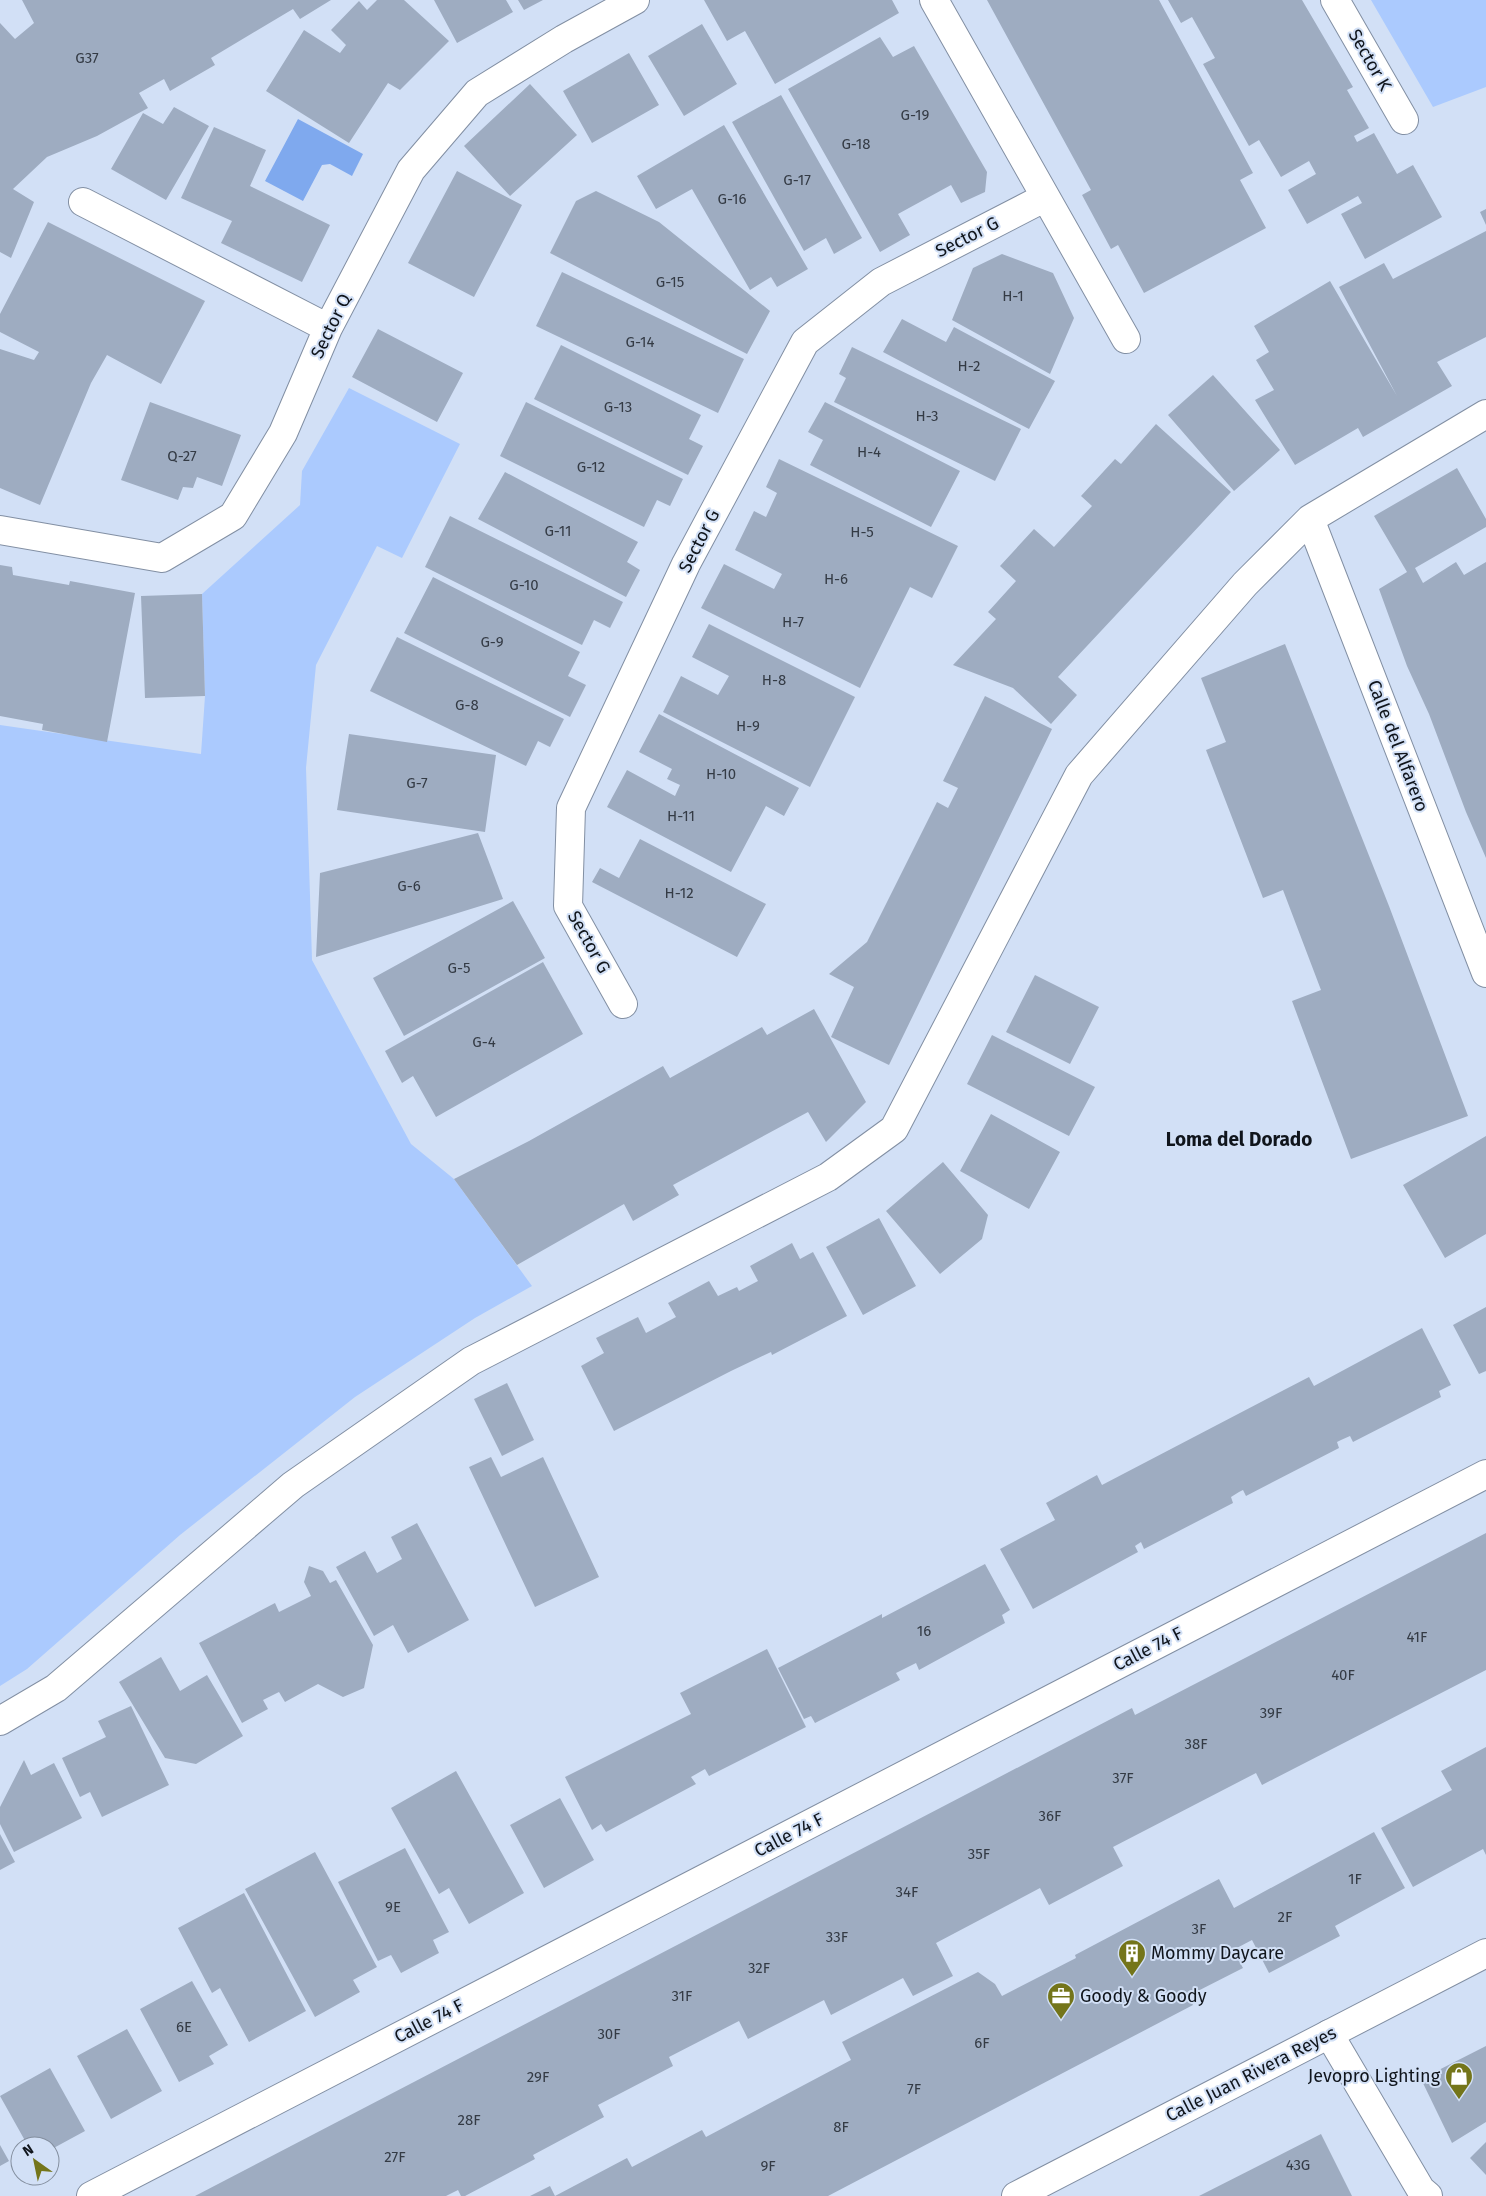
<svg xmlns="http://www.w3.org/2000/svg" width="1486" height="2196" font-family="'Fira Sans',sans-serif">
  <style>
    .green { fill: #abcafe }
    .water { fill: #7fa9ee }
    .building { fill: #9eacc1 }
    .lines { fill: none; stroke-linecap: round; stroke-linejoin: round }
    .street-casing { stroke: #828fa3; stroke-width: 30 }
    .secondary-casing { stroke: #828fa3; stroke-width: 30 }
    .street { stroke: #fff; stroke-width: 28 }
    .secondary { stroke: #fff; stroke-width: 28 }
    .labels { text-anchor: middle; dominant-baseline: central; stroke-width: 4; stroke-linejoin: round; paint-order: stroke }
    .number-label { font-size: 15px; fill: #343b45 }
    .street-label { font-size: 18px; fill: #10151c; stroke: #d2e0f6 }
    .poi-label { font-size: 18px; fill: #10151c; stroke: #d2e0f6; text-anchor: start }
    .neighbourhood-label { font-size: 19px; font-weight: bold; fill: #10151c; stroke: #d2e0f6 }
  </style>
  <rect width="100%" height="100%" fill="#d2e0f6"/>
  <!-- green -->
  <path class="green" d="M1371,0H1486V87L1433,107Z
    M349,388L460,444L402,558L377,546L316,665L306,768L312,960L411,1144L454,1179L532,1286L475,1318L355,1397L180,1535L27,1669L0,1686V725L201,754L205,696L202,594L300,505L302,471Z"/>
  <!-- water -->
  <path class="water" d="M298,119L363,154L352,176L330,164L322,165L303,201L265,181Z"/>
  <!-- building -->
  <path class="building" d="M22,0H331L300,19L293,9L211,58L215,65L170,91L164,79L139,93L148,108L97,136L47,157L13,189L34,202L11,258L0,252V23L15,39L34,23Z
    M377,0H404L449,41L400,90L388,83L349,143L266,91L304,30L340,53L346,45L331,30L359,1L367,10Z
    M434,0H506L513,12L457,43Z
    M518,0H543L524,10Z
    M704,0H892L899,13L775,84L745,31L727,41Z
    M987,0H1159L1253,173L1240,180L1266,228L1144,293L1118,245L1111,249L1082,195L1091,190Z
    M1168,0H1302L1353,87L1347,90L1369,128L1354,136L1357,142L1374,133L1397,174L1413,165L1442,217L1365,259L1341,214L1362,203L1358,196L1307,224L1288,190L1316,174L1309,161L1281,177L1259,140L1249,146L1203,64L1215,58L1192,17L1181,23Z
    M702,24L737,84L684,116L648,56Z
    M880,37L893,57L914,46L987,172L985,192L961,203L951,185L898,214L910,235L880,252L788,89Z
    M629,53L659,105L592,143L563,91Z
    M530,84L577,135L510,196L464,146Z
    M781,95L862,238L834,254L826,238L804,251L732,122Z
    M174,107L209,126L166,200L111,169L143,113L163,124Z
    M724,125L808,269L777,287L771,277L750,290L692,189L656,209L637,176Z
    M214,127L266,150L250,186L330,225L302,282L221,243L232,221L181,198Z
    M457,171L522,205L474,297L408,263Z
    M596,191L659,222L770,311L747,354L550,253L576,201Z
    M1486,209V225L1480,212Z
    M48,222L205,301L161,384L107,355L91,383L40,505L0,488V349L34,360L39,352L0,332V314Z
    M1486,231V337L1437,362L1452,386L1363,437L1358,428L1295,465L1255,400L1274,390L1256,360L1269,352L1254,326L1330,281L1397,396L1339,287L1384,263L1393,279Z
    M1002,254L1053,273L1074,318L1050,374L952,320L973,268Z
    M562,272L744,359L718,413L536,326Z
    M902,319L946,342L954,327L1055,381L1029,429L883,352Z
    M378,329L463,373L437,422L352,377Z
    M561,345L701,415L689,439L703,446L688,475L534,399Z
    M852,347L1021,429L995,481L834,402L846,378L839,374Z
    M1213,375L1280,450L1234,491L1168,415Z
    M150,402L241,435L222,486L197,477L193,488L183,487L178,500L121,480Z
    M526,402L683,479L670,506L657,500L644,527L500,456Z
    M825,402L960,471L931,527L810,465L823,440L808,432Z
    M1156,424L1231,492L1058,677L1077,695L1051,724L1013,688L953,665L996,619L988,612L1016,581L1000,566L1034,529L1054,547L1092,506L1081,496L1115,459L1121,464Z
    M779,459L958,546L932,598L910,587L860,688L701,608L724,564L774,589L782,574L735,550L754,511L766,517L777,493L766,487Z
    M1457,468L1486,519V527L1415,568L1423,583L1456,562L1464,575L1486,562V858L1466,812L1429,714L1407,666L1379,589L1407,572L1374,516Z
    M505,472L638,542L627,562L640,570L626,597L478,519Z
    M450,516L623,602L610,628L594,620L582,645L425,567Z
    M0,565L12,567L13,575L69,585L70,581L135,593L107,742L42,730L43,724L0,716Z
    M433,577L580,652L568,676L586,685L570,717L404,633Z
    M202,594L205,696L145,698L141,596Z
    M709,624L855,697L810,787L663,712L681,676L718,695L729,676L692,657Z
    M397,637L564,719L550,747L538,741L526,766L370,691Z
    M1285,644L1389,906L1468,1116L1351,1159L1292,1001L1321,990L1283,890L1263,898L1206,750L1226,742L1201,678Z
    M985,696L1052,729L889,1065L831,1037L854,987L829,974L867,942L937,802L948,808L958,788L943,781Z
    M659,714L799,788L784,816L766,806L731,872L607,807L627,770L675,796L680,785L667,779L672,769L639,752Z
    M349,734L496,755L485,832L337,810Z
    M478,833L503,899L316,957L320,873Z
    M640,839L766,904L737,957L592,882L600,868L619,878Z
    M513,901L545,958L404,1036L373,978Z
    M543,962L583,1034L436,1117L413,1076L402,1083L385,1051Z
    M1035,975L1099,1007L1070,1064L1006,1032Z
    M814,1009L866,1102L826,1142L808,1112L673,1185L679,1195L633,1221L624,1204L517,1265L454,1179L529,1141L663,1066L670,1078L762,1027L767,1035Z
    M992,1035L1095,1087L1069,1136L967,1084Z
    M991,1114L1060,1152L1029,1209L960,1171Z
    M1486,1136V1234L1445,1258L1403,1185Z
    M943,1162L988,1215L982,1239L940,1274L886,1211Z
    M879,1218L916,1286L863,1315L826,1247Z
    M792,1243L800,1259L813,1252L847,1316L772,1355L771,1352L731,1371L614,1431L581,1366L604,1353L596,1338L638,1317L646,1333L676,1317L668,1303L709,1281L718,1296L737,1287L739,1291L758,1281L750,1266Z
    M1486,1307V1371L1479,1374L1453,1325Z
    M1422,1328L1451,1385L1439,1391L1441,1397L1353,1442L1350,1436L1341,1440L1337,1442L1339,1448L1246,1496L1243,1490L1239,1492L1231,1497L1233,1503L1144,1549L1141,1542L1135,1546L1138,1552L1033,1609L1000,1549L1055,1520L1046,1503L1097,1475L1102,1485L1309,1377L1314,1386Z
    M507,1383L534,1440L502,1456L474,1399Z
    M491,1457L501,1477L543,1457L599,1577L535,1607L469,1467Z
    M417,1523L469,1620L408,1653L393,1625L374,1636L336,1567L365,1551L377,1573L402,1559L391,1537Z
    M1486,1533V1670L1262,1785L1256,1773L1113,1847L1123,1866L1049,1905L1040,1888L936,1943L953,1976L913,1996L903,1978L831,2015L824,2000L748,2039L739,2021L669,2057L673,2066L598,2105L604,2117L533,2155L535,2159L465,2196H461L458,2190L446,2196H195L1132,1708L1135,1715Z
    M985,1564L1010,1610L1002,1615L1005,1623L919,1670L916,1663L896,1673L900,1680L815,1723L811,1716L804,1719L778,1668L882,1614V1618Z
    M309,1566L323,1571L330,1583L336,1580L373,1645L364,1688L343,1697L318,1684L285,1702L279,1692L263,1700L268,1709L242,1723L199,1643L275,1603L279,1612L311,1596L304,1582Z
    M767,1649L806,1727L709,1776L705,1769L691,1777L696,1784L606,1832L601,1824L592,1830L565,1777L691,1714L680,1693Z
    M161,1657L180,1691L207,1675L243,1736L196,1764L165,1758L119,1682Z
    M131,1706L169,1785L102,1817L90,1792L80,1797L62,1758L106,1737L98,1721Z
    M1486,1747V1855L1483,1849L1413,1887L1381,1828L1452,1790L1441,1771Z
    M24,1760L31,1775L54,1763L82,1818L14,1852L0,1824V1807Z
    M456,1771L524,1893L469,1924L449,1888L439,1894L391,1808Z
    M560,1798L594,1860L544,1888L510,1825Z
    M1374,1832L1405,1888L1335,1926L1340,1936L1269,1973L1252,1940L1233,1950L1243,1968L1188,1996L1193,2005L828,2196H530L550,2186L555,2196L627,2158L632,2167L702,2130L706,2137L851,2060L842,2042L978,1972L995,1984L1002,1996L1076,1958L1075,1955L1219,1879L1234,1908Z
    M0,1834L15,1862L0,1870Z
    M405,1848L449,1932L433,1940L439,1953L401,1973L391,1955L378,1961L338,1882Z
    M315,1852L377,1967L353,1980L360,1992L315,2017L245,1889Z
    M244,1893L306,2011L249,2042L220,1988L212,1993L178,1928Z
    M192,1981L228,2045L209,2056L214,2064L179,2082L140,2009Z
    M127,2029L162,2091L111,2119L77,2056Z
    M1486,2046V2122L1452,2143L1421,2079Z
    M50,2068L85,2131L50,2150V2146H28L0,2096Z
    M1321,2134L1352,2196H1199Z
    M1486,2142V2175L1470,2158Z
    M0,2145L9,2161L0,2166Z"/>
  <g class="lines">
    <!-- street casing -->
    <g class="street-casing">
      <path id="street" d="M934,0L1126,339
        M1335,0L1404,120
        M83,202L328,328
        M1310,519L1486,973
        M0,530L162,558L233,516L283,433L328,328L411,170L477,93L564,39L635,0
        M623,1004L568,906L571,808L686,564L805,342L881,282L1044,198
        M0,1721L56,1688L293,1485L471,1361L828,1177L894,1129L1079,775L1245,584L1310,519L1486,414
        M1329,2034L1421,2190L1428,2196
        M91,2196L1486,1474"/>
    </g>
    <!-- secondary casing -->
    <g class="secondary-casing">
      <path id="secondary" d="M1016,2196L1486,1953"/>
    </g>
    <!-- street -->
    <use href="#street" class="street"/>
    <!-- secondary -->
    <use href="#secondary" class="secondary"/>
  </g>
  <!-- icons -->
  <defs>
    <g id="building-pin" transform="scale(1.4375)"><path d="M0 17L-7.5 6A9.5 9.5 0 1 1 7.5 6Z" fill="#74751a" stroke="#d2e0f6"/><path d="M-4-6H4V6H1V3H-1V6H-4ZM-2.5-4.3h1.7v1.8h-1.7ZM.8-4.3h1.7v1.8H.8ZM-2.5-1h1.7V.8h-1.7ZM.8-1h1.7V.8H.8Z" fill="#fff"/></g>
    <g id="office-pin" transform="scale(1.4375)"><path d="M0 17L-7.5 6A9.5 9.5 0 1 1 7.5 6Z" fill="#74751a" stroke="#d2e0f6"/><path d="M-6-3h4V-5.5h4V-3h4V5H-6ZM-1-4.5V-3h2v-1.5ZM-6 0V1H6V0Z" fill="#fff"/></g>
    <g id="shop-pin" transform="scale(1.4375)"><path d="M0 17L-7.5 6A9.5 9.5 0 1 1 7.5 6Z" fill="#74751a" stroke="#d2e0f6"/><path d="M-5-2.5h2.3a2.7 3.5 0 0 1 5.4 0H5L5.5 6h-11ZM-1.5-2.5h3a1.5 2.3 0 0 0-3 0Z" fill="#fff"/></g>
  </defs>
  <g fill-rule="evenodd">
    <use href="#building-pin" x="1132" y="1953"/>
    <use href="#office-pin" x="1061" y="1996"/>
    <use href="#shop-pin" x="1459" y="2076"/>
  </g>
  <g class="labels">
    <!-- number labels -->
    <g class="number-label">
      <text x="87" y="58">G37</text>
      <text x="915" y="115">G-19</text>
      <text x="856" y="144">G-18</text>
      <text x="797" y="180">G-17</text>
      <text x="732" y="199">G-16</text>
      <text x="670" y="282">G-15</text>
      <text x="1013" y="296">H-1</text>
      <text x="640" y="342">G-14</text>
      <text x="969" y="366">H-2</text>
      <text x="618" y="407">G-13</text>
      <text x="927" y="416">H-3</text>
      <text x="869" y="452">H-4</text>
      <text x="182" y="456">Q-27</text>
      <text x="591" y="467">G-12</text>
      <text x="558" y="531">G-11</text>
      <text x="862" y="532">H-5</text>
      <text x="836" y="579">H-6</text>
      <text x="524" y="585">G-10</text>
      <text x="793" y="622">H-7</text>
      <text x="492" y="642">G-9</text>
      <text x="774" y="680">H-8</text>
      <text x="467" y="705">G-8</text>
      <text x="748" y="726">H-9</text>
      <text x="721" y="774">H-10</text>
      <text x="417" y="783">G-7</text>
      <text x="681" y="816">H-11</text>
      <text x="409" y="886">G-6</text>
      <text x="679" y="893">H-12</text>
      <text x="459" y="968">G-5</text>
      <text x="484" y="1042">G-4</text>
      <text x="924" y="1631">16</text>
      <text x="1417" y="1637">41F</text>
      <text x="1343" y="1675">40F</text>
      <text x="1271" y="1713">39F</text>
      <text x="1196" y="1744">38F</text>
      <text x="1123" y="1778">37F</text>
      <text x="1050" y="1816">36F</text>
      <text x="979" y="1854">35F</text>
      <text x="1355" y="1879">1F</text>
      <text x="907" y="1892">34F</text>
      <text x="393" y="1907">9E</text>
      <text x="1285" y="1917">2F</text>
      <text x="1199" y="1929">3F</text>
      <text x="837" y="1937">33F</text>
      <text x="759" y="1968">32F</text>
      <text x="682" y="1996">31F</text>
      <text x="184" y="2027">6E</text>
      <text x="609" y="2034">30F</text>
      <text x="982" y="2043">6F</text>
      <text x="538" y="2077">29F</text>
      <text x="914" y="2089">7F</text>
      <text x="469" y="2120">28F</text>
      <text x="841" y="2127">8F</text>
      <text x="395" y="2157">27F</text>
      <text x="1298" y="2165">43G</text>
      <text x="768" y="2166">9F</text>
    </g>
    <!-- street labels -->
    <g class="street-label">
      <text transform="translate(1370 60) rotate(60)">Sector K</text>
      <text transform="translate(967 237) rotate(-27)">Sector G</text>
      <text transform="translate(331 326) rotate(-64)">Sector Q</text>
      <text transform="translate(699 541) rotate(-63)">Sector G</text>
      <text transform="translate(1398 746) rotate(69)">Calle del Alfarero</text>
      <text transform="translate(589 942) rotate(61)">Sector G</text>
      <text transform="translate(1148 1649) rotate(-27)">Calle 74 F</text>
      <text transform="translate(789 1835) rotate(-27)">Calle 74 F</text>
      <text transform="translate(429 2021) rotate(-27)">Calle 74 F</text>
      <text transform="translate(1251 2074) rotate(-27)">Calle Juan Rivera Reyes</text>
    </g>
    <!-- poi labels -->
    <g class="poi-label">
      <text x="1151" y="1953">Mommy Daycare</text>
      <text x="1080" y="1996">Goody &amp; Goody</text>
      <text x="1440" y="2076" text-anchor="end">Jevopro Lighting</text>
    </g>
    <!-- neighbourhood labels -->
    <g class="neighbourhood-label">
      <text x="1239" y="1139">Loma del Dorado</text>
    </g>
  </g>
  <!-- north arrow -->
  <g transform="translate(35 2161) rotate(327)"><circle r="24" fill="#d2e0f6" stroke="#848f9f"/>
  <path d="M0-4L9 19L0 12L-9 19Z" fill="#74751a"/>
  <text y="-8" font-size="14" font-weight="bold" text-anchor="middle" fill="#10151c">N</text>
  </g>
</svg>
